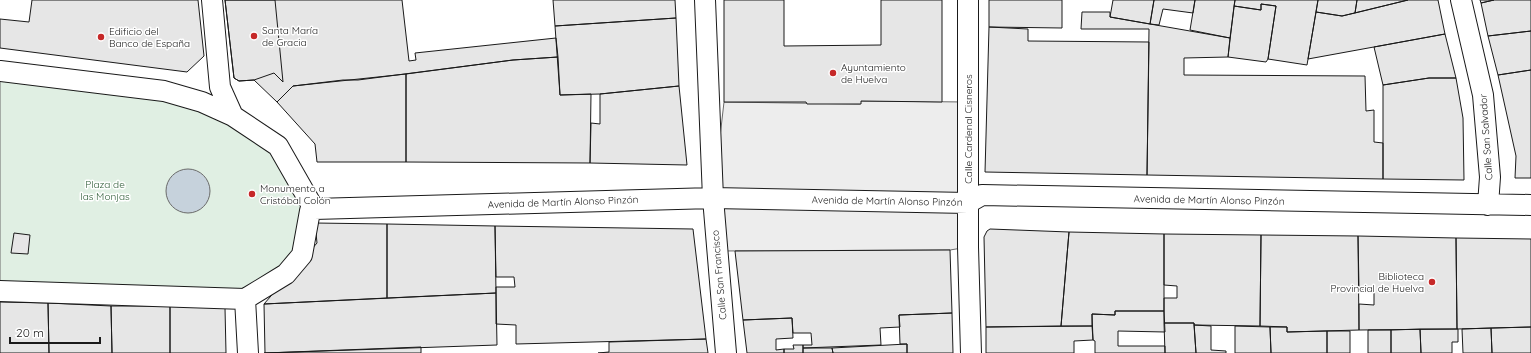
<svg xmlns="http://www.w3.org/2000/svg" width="1531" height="353" font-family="Quicksand,sans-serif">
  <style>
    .green { fill: #e0efe3; stroke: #6a6a6a }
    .parking { fill: #ededed; stroke: #6a6a6a }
    .water { fill: #c6d2dc; stroke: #6a6a6a }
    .building { fill: #e6e6e6; stroke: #1a1a1a }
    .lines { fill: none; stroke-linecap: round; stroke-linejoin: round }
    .pedestrian-casing { stroke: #1a1a1a; stroke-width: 22 }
    .pedestrian { stroke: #fff; stroke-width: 20 }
    .poi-dot { fill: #c62828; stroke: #fff; stroke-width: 1.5 }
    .labels { text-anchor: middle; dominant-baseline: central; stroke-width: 3; stroke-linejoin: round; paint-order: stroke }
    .poi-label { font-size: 10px; fill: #1a1a1a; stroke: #fff; text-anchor: start }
    .street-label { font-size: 10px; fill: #1a1a1a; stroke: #fff }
    .park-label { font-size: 10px; fill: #2b5a34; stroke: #fff }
  </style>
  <rect width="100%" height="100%" fill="#fff"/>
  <!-- green -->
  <path class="green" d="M0,71L164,91L278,146L314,209L302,255L245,299L0,291Z"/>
  <!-- parking -->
  <path class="parking" d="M861,101L967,102L968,247L950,250L717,251L713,198L724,102L860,104Z"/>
  <!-- water -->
  <path class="water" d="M166 191a22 22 0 1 1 44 0a22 22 0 1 1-44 0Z"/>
  <!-- building -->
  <path class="building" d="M32,0H198L204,56L187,72L0,48V19L29,22Z
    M225,0H275L283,82L274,73L254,80L239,81L234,78Z
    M225,0H402L409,61L416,60L415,53L556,38L558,57L513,60L358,80H343L293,86L277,102L254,80L239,81L234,78Z
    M553,0H675L676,18L555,26Z
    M724,0H784V46L881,45V0H942V102L861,101V104H807L806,102H724Z
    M989,0H1062V28L989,27Z
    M1113,0H1154L1150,24L1110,17Z
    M1154,0H1195L1193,13L1163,9L1159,25L1150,24Z
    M1195,0H1235L1230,38L1190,30Z
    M1235,0H1318L1307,65L1268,59L1276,6L1261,4V10L1234,6Z
    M1318,0H1357L1355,13L1342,16L1316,12Z
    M1357,0H1408L1355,13Z
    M1408,0H1438L1445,34L1308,59L1316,12L1342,16Z
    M1480,0H1494L1481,3Z
    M1494,0H1531V31L1488,36L1481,3Z
    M1261,4L1276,6L1268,59L1266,62L1228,57L1234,6L1261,10Z
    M1082,12H1110V17L1230,38L1228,57L1184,58V75L1365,76L1366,111L1374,110V142L1383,143V179L1147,175L1149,29H1081Z
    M676,18L679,86L600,94L560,95L555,26Z
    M989,27L1028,29V41L1149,42L1147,175L985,172Z
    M1531,31V70L1498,75L1488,36Z
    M1445,34L1456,78H1429L1383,85L1374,47Z
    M558,57L560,95L591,94L590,163L406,162V74L513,60Z
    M1531,70V178H1515L1516,156L1498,75Z
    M406,74V162H317L315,144L277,102L293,86Z
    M1429,78H1456L1463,118L1464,180L1383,179V85Z
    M679,86L687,165L590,163L591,123L600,124V94Z
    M315,223L387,224V298L264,304L317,243Z
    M387,224L495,226L496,293L387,298Z
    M495,226L693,229L706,339L516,344V325L496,324V287H515L514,277H496Z
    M990,229L1069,232L1061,326L986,327L984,237L987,231Z
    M1069,232L1164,234V311H1115V315L1092,314V326H1061Z
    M14,233L30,235L28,254L11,253Z
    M1164,234L1261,235L1260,326L1194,325V323H1164V298H1177V286L1164,285Z
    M1261,235L1358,236L1359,330L1287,332V327L1260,326Z
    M1358,236L1456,238L1457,329L1359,330V304L1374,305V289H1359Z
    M1456,238L1531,239V327L1457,329Z
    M950,250L952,313L899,315L900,327L880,328L881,345L803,348V345H812L811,333H793L792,318L743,320L735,251Z
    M496,293L497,345L265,353L264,304Z
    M0,302L48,303L49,353H0Z
    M48,303L111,306L112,353H49Z
    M111,306H170V353H112Z
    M170,306L225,308L226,353H170Z
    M1115,311H1164L1165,332L1118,331V346H1165V353H1095V341L1093,340L1092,314L1115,315Z
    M952,313L953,353H907V344H900L899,315Z
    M792,318L793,338L776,339V350L784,349V353H747L743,320Z
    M1164,323H1194L1196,353H1165Z
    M1194,325L1211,326V350L1226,351V353H1196Z
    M1092,326L1093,340L1074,341V353H986V327Z
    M1235,326L1270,327L1271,353H1235Z
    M1270,327H1287V332L1327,331V353H1271Z
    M1531,327V353H1492L1491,328Z
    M1491,328L1492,353H1463L1462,329Z
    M1420,329L1421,353H1391V330Z
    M1420,329H1458V342H1452V353H1421Z
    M1368,330H1391V353H1368Z
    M1327,331H1350V353H1327Z
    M706,339L708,353H598L609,352V342Z
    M907,344V353H833L832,348Z
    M793,345H803V353H784V349H794Z
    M421,347V353H264H265Z
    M803,348H832L833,353H803Z"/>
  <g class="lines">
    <!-- pedestrian casing -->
    <g class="pedestrian-casing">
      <path id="pedestrian" d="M212,0L220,87L233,116
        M705,0L713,198L726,353
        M968,0V247L971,353
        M1461,0L1483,95L1490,177L1488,205
        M0,71L164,91L202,102L233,116L278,146L314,209
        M314,209L713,198L968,203L982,195L1531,205
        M0,291L245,299L286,274L302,255L310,211L314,209
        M245,299L248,353"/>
    </g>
    <!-- pedestrian -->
    <use href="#pedestrian" class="pedestrian"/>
  </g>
  <!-- markers -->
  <g class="poi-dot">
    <circle cx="254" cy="36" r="4"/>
    <circle cx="101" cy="37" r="4"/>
    <circle cx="833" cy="73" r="4"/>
    <circle cx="252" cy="194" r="4"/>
    <circle cx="1432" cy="282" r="4"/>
  </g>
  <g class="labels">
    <!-- poi labels -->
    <g class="poi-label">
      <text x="262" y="30">Santa María<tspan x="262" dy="12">de Gracia</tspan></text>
      <text x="109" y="31">Edificio del<tspan x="109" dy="12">Banco de España</tspan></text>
      <text x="841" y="67">Ayuntamiento<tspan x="841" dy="12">de Huelva</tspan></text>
      <text x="260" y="188">Monumento a<tspan x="260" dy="12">Cristóbal Colón</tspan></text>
      <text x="1424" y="276" text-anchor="end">Biblioteca<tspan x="1424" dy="12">Provincial de Huelva</tspan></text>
    </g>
    <!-- street labels -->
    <g class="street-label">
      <text transform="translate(968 129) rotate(-90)">Calle Cardenal Cisneros</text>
      <text transform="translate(1486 137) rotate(-94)">Calle San Salvador</text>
      <text transform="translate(1209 200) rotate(1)">Avenida de Martín Alonso Pinzón</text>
      <text transform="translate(887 201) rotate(1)">Avenida de Martín Alonso Pinzón</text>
      <text transform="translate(563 202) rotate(-2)">Avenida de Martín Alonso Pinzón</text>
      <text transform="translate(719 275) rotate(-95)">Calle San Francisco</text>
    </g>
    <!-- park labels -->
    <g class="park-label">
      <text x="105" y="184">Plaza de<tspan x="105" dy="12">las Monjas</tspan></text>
    </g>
  </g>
  <!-- scale -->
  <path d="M10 337v6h90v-6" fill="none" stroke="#1a1a1a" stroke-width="2"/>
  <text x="16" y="337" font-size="12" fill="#1a1a1a" stroke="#ffffff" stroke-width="3" paint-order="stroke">20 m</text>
</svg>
